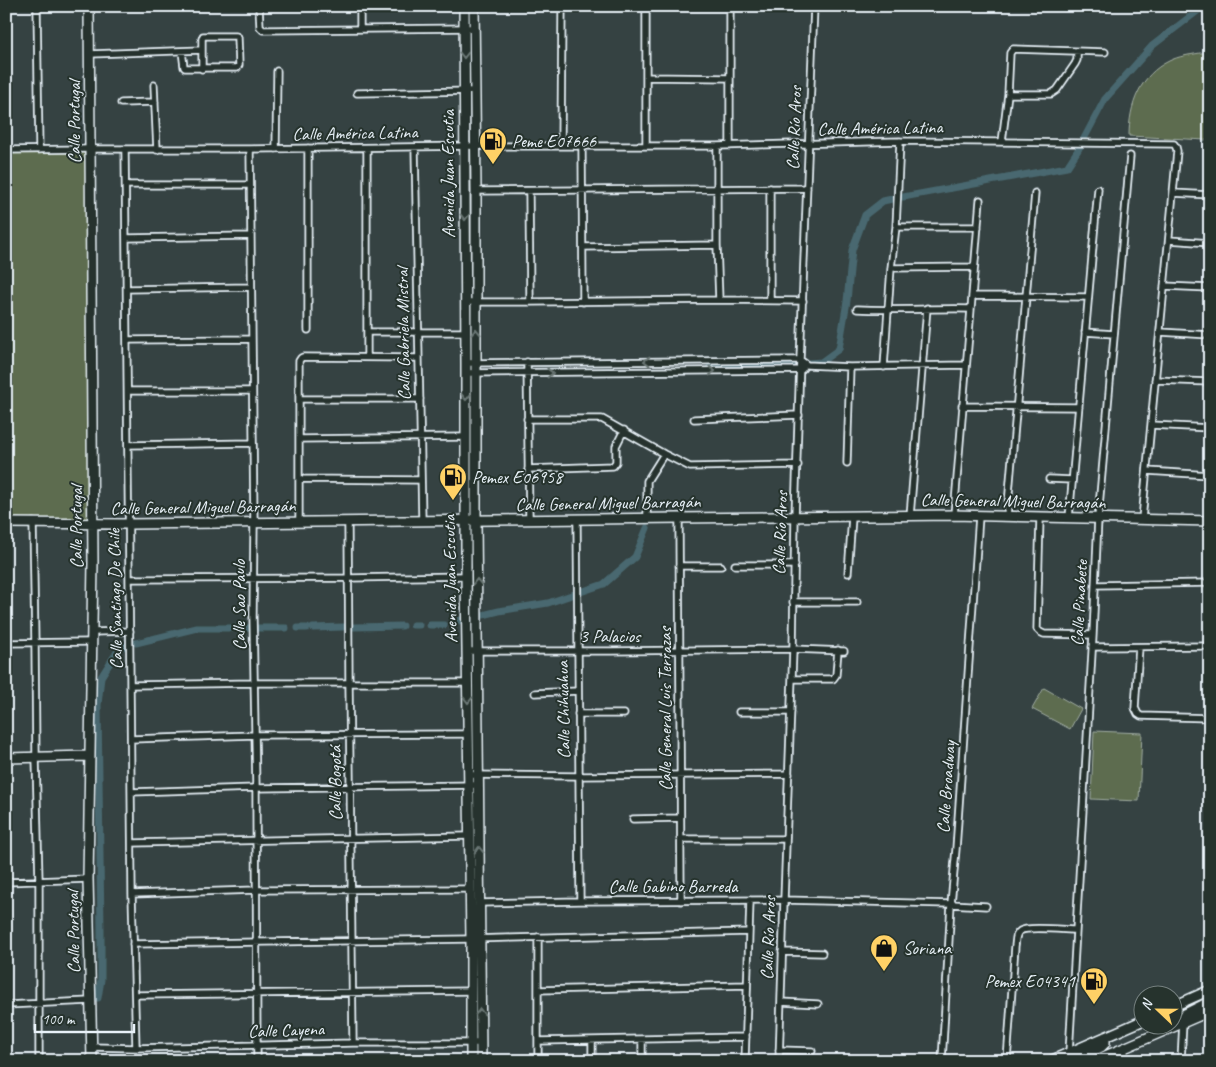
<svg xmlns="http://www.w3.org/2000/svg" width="1216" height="1067" font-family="Caveat,sans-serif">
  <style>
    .park { fill: #5d6c4f; stroke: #a2aea4 }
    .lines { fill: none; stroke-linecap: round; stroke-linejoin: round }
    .canal { stroke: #48686f; stroke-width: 7 }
    .street-casing { stroke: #e8f1f8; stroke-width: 9 }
    .secondary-casing { stroke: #e8f1f8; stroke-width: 12 }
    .primary-casing { stroke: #e8f1f8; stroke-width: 12 }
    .street { stroke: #26332d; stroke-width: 5.5 }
    .secondary { stroke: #26332d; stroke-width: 9 }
    .primary { stroke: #26332d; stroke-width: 9 }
    .oneway { stroke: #6a7674 }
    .labels { text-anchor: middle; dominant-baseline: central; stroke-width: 4; stroke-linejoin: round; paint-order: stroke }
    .street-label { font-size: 18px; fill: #e8f1f8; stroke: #26332d }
    .poi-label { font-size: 18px; fill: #e8f1f8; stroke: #26332d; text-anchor: start }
  </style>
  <rect width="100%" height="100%" fill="#354242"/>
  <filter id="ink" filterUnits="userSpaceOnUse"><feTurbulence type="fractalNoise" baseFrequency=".02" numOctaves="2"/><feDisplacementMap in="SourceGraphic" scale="10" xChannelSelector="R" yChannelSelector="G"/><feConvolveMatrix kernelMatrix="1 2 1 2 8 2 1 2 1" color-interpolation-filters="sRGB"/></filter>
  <g filter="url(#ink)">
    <!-- park -->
    <path class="park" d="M1200,53H1210V135L1206,140L1129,136C1129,105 1140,75 1169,61C1179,56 1189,55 1200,53Z
      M90,149L93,524L6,523V150Z
      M1044,688L1081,709L1070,729L1032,709Z
      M1094,731L1142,733L1139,801L1091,799Z"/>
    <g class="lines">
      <!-- canal -->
      <path class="canal" d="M903,197L1067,167L1078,150L1105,99L1152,46L1204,6
        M809,363L821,362L839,349L847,301L852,250L865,215L883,201L892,199
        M710,367L711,366L785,365L800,364
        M483,615L499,611L548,603L604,584L635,557L647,528
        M452,623L461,620
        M413,625H419
        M430,625H444
        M354,627L402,626
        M298,628H307
        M313,628L343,627
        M136,643L197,628H286
        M98,998L101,980V929L98,705L101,677L120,647L125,646"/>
      <!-- street casing -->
      <g class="street-casing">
        <path id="street" d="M37,6L39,150
          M259,6L260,27L263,30L474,28
          M360,6V28
          M646,6V146
          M182,51L184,67L185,68H237L239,65L238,37L236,36H203L202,39V69
          M90,54L202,50
          M646,77L730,78
          M154,85L157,150
          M357,93L475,91
          M1008,94H1051L1057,90L1075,64L1077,60V52
          M121,103L155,102
          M1002,142L1008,94L1010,53L1013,49L1105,52
          M561,146L562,6
          M582,146L583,302
          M717,146V245L719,300
          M730,146V6
          M415,147L422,521
          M125,149L132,894L136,1048
          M250,149L254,523L253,616L256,788L257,1061
          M276,149L277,71
          M6,150L90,149H250L475,146H717L900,141L1174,144L1176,147L1177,151L1142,519
          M126,185H250
          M770,188V300
          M476,191L807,188
          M529,191L530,302
          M1173,193L1210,195
          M896,227H978
          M126,238L250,236
          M1169,240L1210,243
          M583,247L717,245
          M891,268L974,267
          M1164,286L1210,288
          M127,289L251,287
          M972,296L1088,297
          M466,302H530L719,300L803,301
          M857,309C895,311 933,308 971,309
          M308,330V148
          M367,332H465
          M1085,332L1114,334
          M1160,332L1210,335
          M127,340L251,339
          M367,357V148
          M527,362L529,519
          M466,363L793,360H800L807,365L850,367L966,365
          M884,367L891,268L896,227L900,141
          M466,373L801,370L803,368
          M1155,380L1210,382
          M128,391H252
          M300,399H420
          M962,406L1079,407
          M527,419H602L664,454L690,467L798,465
          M694,419L799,415
          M1151,425L1210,428
          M299,439L465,437
          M128,445L253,443
          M847,463L850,367
          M528,469L613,466L616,462V446L624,430
          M1147,471L1210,475
          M299,479L421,480
          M1049,479L1072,480
          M954,515L980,200
          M910,516L927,308
          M1007,516L1035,193
          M647,518V481L664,454
          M679,518L681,901
          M1040,518L1037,629L1040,632L1044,634L1093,635
          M1069,518L1098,189
          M577,519L580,901
          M33,522L35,643L36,758L39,881V1061
          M299,522V361L301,358L303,357L419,358
          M348,522L349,682L353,1043
          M735,565H795
          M679,566H721
          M848,573L852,517
          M130,579L349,578L466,576
          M1096,585L1210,583
          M793,602H857
          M93,632L130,631
          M6,643L92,642
          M1092,647L1210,646
          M1139,647L1135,708L1138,714L1141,716L1210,718
          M467,651H611L793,649L844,651
          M792,679H833L836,675L838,650
          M131,685L254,683H468
          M535,693L578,691
          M739,712H791
          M578,714H624
          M131,739L255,735L468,734
          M469,775L579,776L789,774
          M131,792L256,788L478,785
          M633,819L680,818
          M680,839H786
          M132,843L469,836
          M6,882L88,879
          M132,894L256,890L470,889
          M479,903L580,901L784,900L951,904L986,906
          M538,937V1061
          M133,944L471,939L749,932
          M782,952L822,953
          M538,990L747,985
          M135,995L471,991
          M781,1002L818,1004
          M6,1005L90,1001
          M642,1039V1061
          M538,1041L746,1037
          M92,1047L136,1048L353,1043H480
          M779,1050L812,1051
          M1069,1053L1093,635L1098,518L1130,156
          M592,1061V1040
          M745,1061L750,900
          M779,1061L784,900L793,649L795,517L800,360L814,6
          M942,1061L951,904L956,849L979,516
          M1007,1061L1015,946C1016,941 1015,934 1020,931C1027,926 1066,930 1076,930
          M1124,1061L1125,1047
          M1181,1061L1183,1022"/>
      </g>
      <!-- secondary casing -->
      <g class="secondary-casing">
        <path id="secondary" d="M89,6L93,562L88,879L92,1061
          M6,523L129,524L954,515L1210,521
          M6,758L89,756"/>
      </g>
      <!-- primary casing -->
      <g class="primary-casing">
        <path id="primary" d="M464,6L466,363V576L471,939V1061
          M474,6L476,191V521L481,1061
          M1174,1006L1210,990
          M1183,1022L1182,1019L1185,1014L1205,1004L1210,998
          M1050,1061L1144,1020
          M1073,1061L1101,1047L1105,1043V1037
          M1094,1061L1210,1011"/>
      </g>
      <!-- street -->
      <use href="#street" class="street"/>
      <!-- secondary -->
      <use href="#secondary" class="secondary"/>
      <!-- primary -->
      <use href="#primary" class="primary"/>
    </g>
    <!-- one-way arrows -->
    <defs><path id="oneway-chevron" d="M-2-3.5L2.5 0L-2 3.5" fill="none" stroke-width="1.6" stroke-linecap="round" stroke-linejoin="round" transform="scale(1.25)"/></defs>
    <g class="oneway">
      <use href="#oneway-chevron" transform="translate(464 55) rotate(90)"/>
      <use href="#oneway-chevron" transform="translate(465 217) rotate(90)"/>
      <use href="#oneway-chevron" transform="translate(476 332) rotate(-91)"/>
      <use href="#oneway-chevron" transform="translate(647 361) rotate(180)"/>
      <use href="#oneway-chevron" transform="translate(712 371) rotate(-1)"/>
      <use href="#oneway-chevron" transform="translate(550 373) rotate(-1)"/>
      <use href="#oneway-chevron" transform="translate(466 397) rotate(91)"/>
      <use href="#oneway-chevron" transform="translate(477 582) rotate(-90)"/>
      <use href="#oneway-chevron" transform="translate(468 700) rotate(90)"/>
      <use href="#oneway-chevron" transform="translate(479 850) rotate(-91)"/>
      <use href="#oneway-chevron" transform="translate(480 1012) rotate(-90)"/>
    </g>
  </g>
  <!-- icons -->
  <defs>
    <g id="fuel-pin" transform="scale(1.4375)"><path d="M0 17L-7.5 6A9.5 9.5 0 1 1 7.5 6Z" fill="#ffd166" stroke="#26332d"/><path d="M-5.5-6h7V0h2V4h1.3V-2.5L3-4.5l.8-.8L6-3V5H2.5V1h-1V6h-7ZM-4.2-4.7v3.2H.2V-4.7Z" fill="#111"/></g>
    <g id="shop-pin" transform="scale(1.4375)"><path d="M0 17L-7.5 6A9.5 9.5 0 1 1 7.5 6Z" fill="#ffd166" stroke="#26332d"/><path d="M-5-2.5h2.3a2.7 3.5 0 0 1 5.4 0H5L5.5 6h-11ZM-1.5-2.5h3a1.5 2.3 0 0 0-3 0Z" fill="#111"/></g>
  </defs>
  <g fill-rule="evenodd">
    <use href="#fuel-pin" x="493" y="141"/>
    <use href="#fuel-pin" x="453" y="477"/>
    <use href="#shop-pin" x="884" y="948"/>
    <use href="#fuel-pin" x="1094" y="981"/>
  </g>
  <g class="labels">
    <!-- street labels -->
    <g class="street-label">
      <text transform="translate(74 122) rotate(-90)">Calle Portugal</text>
      <text transform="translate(794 128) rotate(-88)">Calle Río Aros</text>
      <text transform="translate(880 128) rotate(-1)">Calle América Latina</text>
      <text transform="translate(355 133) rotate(-1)">Calle América Latina</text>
      <text transform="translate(448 174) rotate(-90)">Avenida Juan Escutia</text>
      <text transform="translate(403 334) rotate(-91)">Calle Gabriela Mistral</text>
      <text transform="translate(1013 501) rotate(1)">Calle General Miguel Barragán</text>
      <text transform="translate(608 503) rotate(-1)">Calle General Miguel Barragán</text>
      <text transform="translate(203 507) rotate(-1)">Calle General Miguel Barragán</text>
      <text transform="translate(76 527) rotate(-90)">Calle Portugal</text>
      <text transform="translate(780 533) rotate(-88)">Calle Río Aros</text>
      <text transform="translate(450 579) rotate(-91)">Avenida Juan Escutia</text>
      <text transform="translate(115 599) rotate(-91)">Calle Santiago De Chile</text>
      <text transform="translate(1079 603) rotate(-87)">Calle Pinabete</text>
      <text transform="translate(239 605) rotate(-90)">Calle Sao Paulo</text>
      <text x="610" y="636">3 Palacios</text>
      <text transform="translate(665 709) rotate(-90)">Calle General Luis Terrazas</text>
      <text transform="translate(563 710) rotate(-91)">Calle Chihuahua</text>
      <text transform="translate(335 783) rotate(-90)">Calle Bogotá</text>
      <text transform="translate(946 787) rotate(-86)">Calle Broadway</text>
      <text x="673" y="886">Calle Gabino Barreda</text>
      <text transform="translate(73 932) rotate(-91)">Calle Portugal</text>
      <text transform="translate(768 938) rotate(-88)">Calle Río Aros</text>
      <text transform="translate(286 1030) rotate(-2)">Calle Cayena</text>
    </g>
    <!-- poi labels -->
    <g class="poi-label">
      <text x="512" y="141">Peme E07666</text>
      <text x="472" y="477">Pemex E06958</text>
      <text x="903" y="948">Soriana</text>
      <text x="1075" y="981" text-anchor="end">Pemex E04341</text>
    </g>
  </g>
  <!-- margin -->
  <rect width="1216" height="1067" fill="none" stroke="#26332d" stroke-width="25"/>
  <rect x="12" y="12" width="1191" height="1042" fill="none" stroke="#e8f1f8" stroke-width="2" filter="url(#ink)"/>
  <!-- north arrow -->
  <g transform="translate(1158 1010) rotate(292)"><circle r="24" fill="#26332d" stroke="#747f7e"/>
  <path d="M0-4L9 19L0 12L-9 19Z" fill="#ffd166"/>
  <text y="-8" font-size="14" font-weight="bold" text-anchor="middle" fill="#e8f1f8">N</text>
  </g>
  <!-- scale -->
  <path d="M35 1024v8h99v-8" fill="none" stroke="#e8f1f8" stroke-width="2.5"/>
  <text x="42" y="1024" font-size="15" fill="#e8f1f8" stroke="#26332d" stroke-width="4" paint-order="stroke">100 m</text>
</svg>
